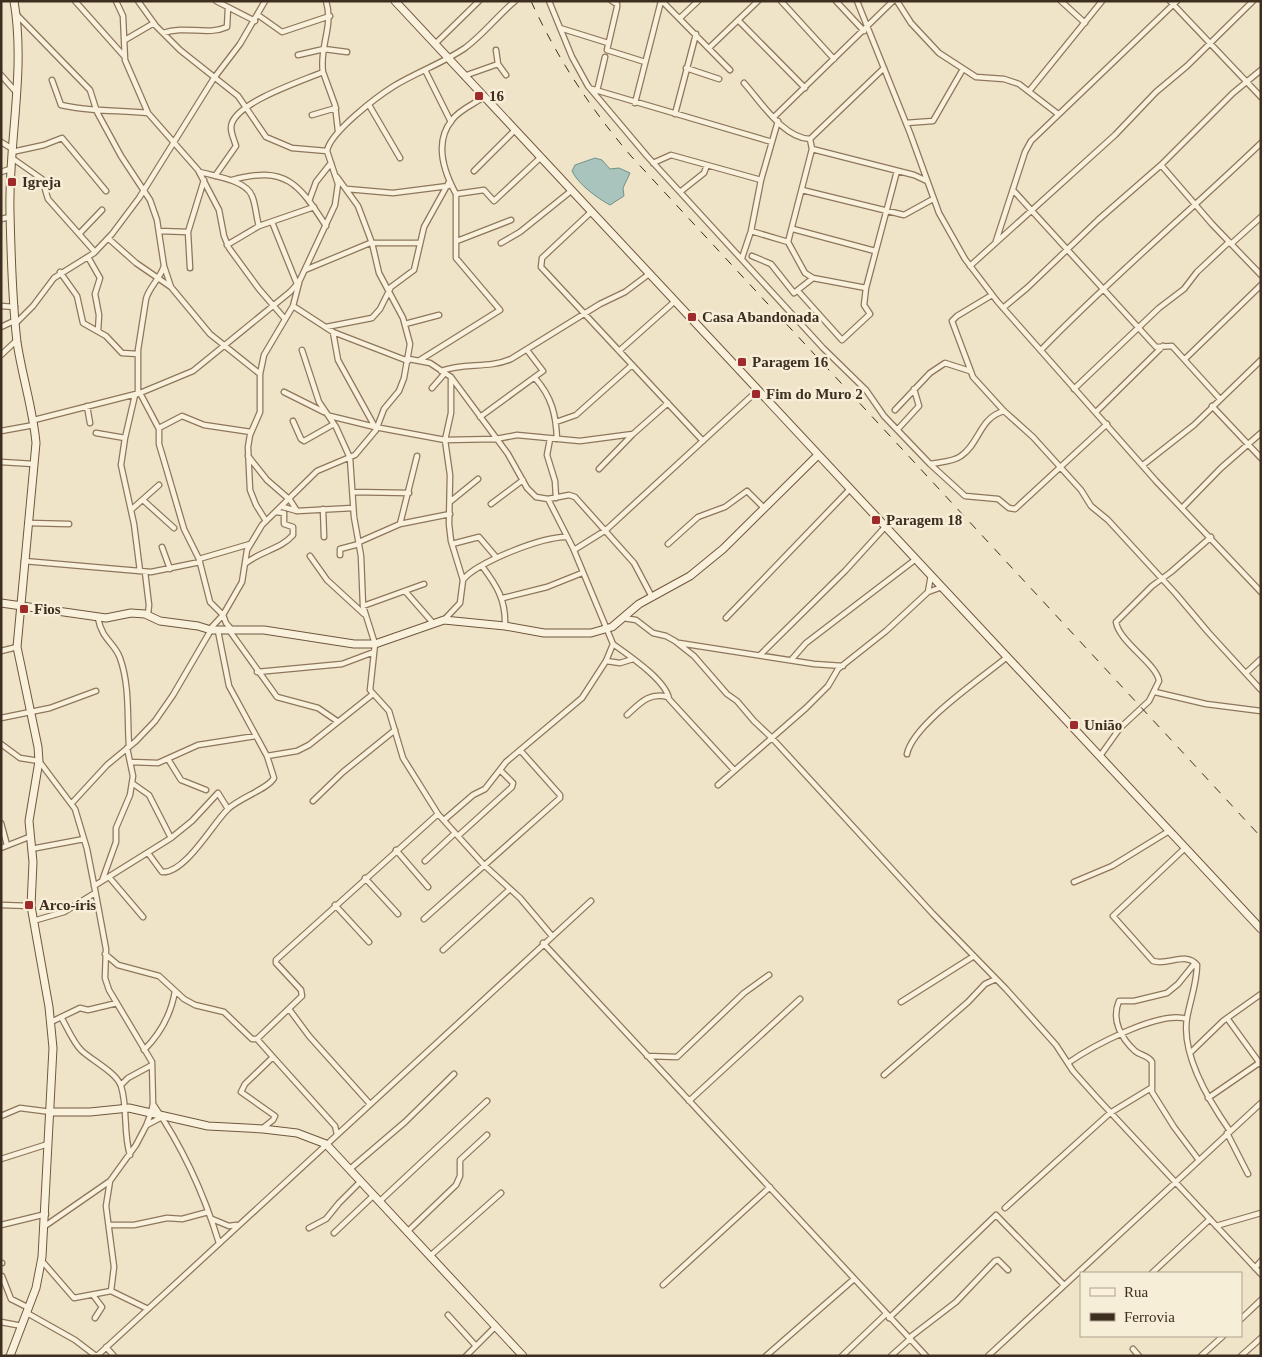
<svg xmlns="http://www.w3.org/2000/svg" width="1262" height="1357" font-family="Georgia,serif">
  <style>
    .water { fill: #a9c4bc; stroke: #6f938a }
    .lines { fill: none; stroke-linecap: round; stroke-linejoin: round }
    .street-casing { stroke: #8d765c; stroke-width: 7 }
    .secondary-casing { stroke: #6f573f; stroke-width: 9 }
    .street { stroke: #faf1dc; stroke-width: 4.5 }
    .secondary { stroke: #faf1dc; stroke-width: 7 }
    .rail { stroke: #3d2e20; stroke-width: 1; stroke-dasharray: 9 9; stroke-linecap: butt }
    .poi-dot { fill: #9e2a2b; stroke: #f7eed8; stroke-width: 2 }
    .labels { text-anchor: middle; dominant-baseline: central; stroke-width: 5; stroke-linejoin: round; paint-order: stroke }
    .poi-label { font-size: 15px; font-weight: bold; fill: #3d2e20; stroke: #f7eed8; text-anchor: start }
  </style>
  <rect width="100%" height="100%" fill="#f0e4c8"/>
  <!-- water -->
  <path class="water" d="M595,158L602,160L610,169L619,168L630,173L623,188L624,196L610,205C597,198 578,184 572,171L575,165Z"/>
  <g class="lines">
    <!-- street casing -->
    <g class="street-casing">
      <path id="street" d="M75,1L124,56
        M116,1L123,16L125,60L148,113L198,170L219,210L224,236L229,248L259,289L285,319
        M138,1L156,26L180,50L238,96L266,137L292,148L327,151
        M216,1L255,21
        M549,1L572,57L588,86L647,156L823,348L866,390L884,416L930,464C940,462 953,462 961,456C980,443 979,418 1004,411
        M612,1L617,4V7L607,50L645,62
        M662,1L730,70
        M781,1L834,59
        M836,1L864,31
        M857,1L910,133L939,213L965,259L997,301L1156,481L1261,592
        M897,1L911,23L939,53L976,77L1004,79L1019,84L1058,114
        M1061,1L1085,23
        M1170,1L1261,97
        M17,15L90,90L97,112L121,156L150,200L157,220L164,266L171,287
        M258,15L282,32L330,16
        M680,18L698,1
        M738,20L805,88
        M560,28L608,43
        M163,33C186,25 207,36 227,27L228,8
        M125,40L154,23
        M435,44L479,1
        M709,48L758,1
        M496,50L498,64
        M298,55L324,49L347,52
        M686,68L719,79
        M425,70L451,122
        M323,72L335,105L338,131
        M1,75L16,92
        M464,76L498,64L506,75
        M52,80L61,105C90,112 119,110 148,113
        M744,83C761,102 783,138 810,139
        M592,89L772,142
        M1030,90L1102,1
        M597,91L605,57
        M484,97C474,104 459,110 452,120C434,142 444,172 456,194L484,190L494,201L540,158
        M635,103L661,1
        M369,105L400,158
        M675,114L696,34
        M312,115L336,108
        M774,117L893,1
        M906,123L933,121L963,69
        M810,139L812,149L914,175L927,181
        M810,139L884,68
        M1,142L11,148
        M12,152L44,145L62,138L106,191
        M12,158L42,179L48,199L95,252
        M653,163L671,155L761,180
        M1161,165L1212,224L1261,275
        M474,171L515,130
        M1,172L10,169
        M200,172C214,176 246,180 252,196C256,205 256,217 259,226
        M215,176L236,146C234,139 229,130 232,123C240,101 302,81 323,72C319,47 334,26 326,1
        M232,180C286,165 299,184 326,226
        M347,189L393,193L448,186
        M802,190L904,215L933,199
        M1013,190L1156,347L1172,346L1220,399
        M680,192L704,173L707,165
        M309,201L316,182L331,163
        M591,212L542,258L541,267L703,441
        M1,219L10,217
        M272,222L297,284
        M793,229L875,251
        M159,231L188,232
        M751,231L788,242L805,273L813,278L866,288
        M80,233L102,210
        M109,239L136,263L171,287L210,334L260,374
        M457,241L511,220
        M996,241L1025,152L1031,141L1177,1
        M788,242L812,149
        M501,243L520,232L571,191
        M1231,244L1261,217
        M227,245L259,226L314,207
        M752,256L771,264L794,293L813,278
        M88,257L100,278L95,294L99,315L98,331
        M742,258L751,231L761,180L778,121
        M970,266L1115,135L1156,92L1187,66L1253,1
        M190,268L188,232L204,180
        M305,270L370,243H419
        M60,272L77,296L83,323L106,336L122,353L138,354
        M798,291L842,340L870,314L864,305L866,288L897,171
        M992,295L957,316L952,321L973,377L1004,411L1033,437L1081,490L1091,506L1108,520L1176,594L1208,632L1261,690
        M1,306L15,307
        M293,306L333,332L408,361
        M1003,308L1027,288L1098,220L1161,165L1233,93L1261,70
        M16,323L33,306L54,278L94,253L112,234L139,198L214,78L240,44L265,1
        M405,324L439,315
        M1,327L16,320
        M326,327L372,318L380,309L391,287L414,270L424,227L449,182
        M333,332L338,360L375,427
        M302,350L319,402L336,427L350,458L354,517L361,556L363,606L375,644L370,690L389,711L403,758L438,814L484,865L520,898L552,936
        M1041,350C1111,278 1188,213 1261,143
        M619,351L674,302
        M1,355L17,340
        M409,359L430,363L451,377L508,454L527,488L536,497L548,499L569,495L575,497L634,563L652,597
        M1185,359L1261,285
        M420,360L500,310L456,258V194
        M441,371C464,362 488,369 511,359L600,304L625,292L649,274
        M535,378C552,397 556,415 557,439
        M432,388L445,373
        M1074,389L1159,308L1184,289L1197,272L1229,242
        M284,392L324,412
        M140,393L159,429V444L167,471L184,529L199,559L210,602L223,615L226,623L232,630
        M138,394V350L146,299C149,287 160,279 164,266
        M135,395L125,438L121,465L134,524L140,571
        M87,406L90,423
        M1212,406L1261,458
        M895,410L930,373L945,363L970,371
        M1096,412L1163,346
        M330,416L375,427L445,440L496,439L517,435L580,441L633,434L668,403
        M480,417L543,371L527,350
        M34,420L140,393L193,371L290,292L299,282L335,205L338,184L327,151C330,132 378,96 394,86C417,72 443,63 465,48C484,34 497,16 515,1
        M293,421L301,439L304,441L334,424
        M556,422L576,415L632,365
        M159,428L182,416L204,425L251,432
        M898,429L919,406L914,389
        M1,431L34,425
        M96,433L125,438
        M550,439L547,455L555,481L556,498
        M248,456L267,480L290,500L297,511
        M1,462L34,464
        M930,464L965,496L998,499L1009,508L1015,509L1107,424
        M1143,465L1194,425L1261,360
        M599,469L632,435
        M353,492L409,493
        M143,500L174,528
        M451,501L478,479
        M491,504L523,480
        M283,507L297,511L353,508
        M1183,507L1221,468L1261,433
        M132,509L159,485
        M323,509L324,537
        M266,521L256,505L250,490L248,447L250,435L260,412V374L264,355L293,306L299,283
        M28,523L69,524
        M400,524L417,456
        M359,542L400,524L450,514
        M452,544L479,537L496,557
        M668,544L698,517L725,507L747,491L764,508
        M162,547L170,569
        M574,550L606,530L757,391
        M340,555V549L359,544
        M310,556L327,580L364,614
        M199,559L250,544
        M24,561L151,572L200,562
        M246,563C261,551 281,549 293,535V527L284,524V513L276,512
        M482,566C497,586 506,600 505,626
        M145,572L149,605L148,614
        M463,580C475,563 546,535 567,537
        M405,591L433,623
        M928,592L931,575
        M503,598L547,587L582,573
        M363,606L424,584
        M98,618C102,640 114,642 120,658C130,686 127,717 129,746
        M623,618L636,620L653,633L666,636L675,641L694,656L727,694L737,701L754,721L772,738L933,914L1006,989L1056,1045L1073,1071L1098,1099L1261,1274
        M726,618L850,489
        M444,620L460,603L463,580L451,541L449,524L450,475L445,440L451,413V377
        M210,629L223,615L242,582L247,550L262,525L317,471L355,455L376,430L384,409L399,391L404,378L410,344L403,318L379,273L372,243L358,206L337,177
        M229,630L277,697L318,708L337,721
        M679,643L814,664L843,666
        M613,644C628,655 666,680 669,699L734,770
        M1,651L17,647
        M760,655L845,571L885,527
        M792,659L806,643L916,559
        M606,661L620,663L633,659
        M257,672L342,664L374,652
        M1246,673L1261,659
        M1155,692L1206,704L1261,711
        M627,715C640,703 649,692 668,697
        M1,718L50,708L96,691
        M1,744L20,758L39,761L75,809L87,849L96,895L106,949L105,978L109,990L152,1062L153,1104L151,1113L146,1126L136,1145L110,1181L45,1226
        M907,754C913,724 982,678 1007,657
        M267,756L297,751L309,745L373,694
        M1100,756L1120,728L1149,701L1159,681C1157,664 1119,642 1116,622L1152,586L1171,572L1211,537
        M168,759L181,780L206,790
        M131,762L158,763L198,745L256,736
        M132,783L149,795L171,838
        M718,785L806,708L828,686L838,669L886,631L928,592L942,587
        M313,801L343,772L395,730
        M72,803L107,765L136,741L155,721L173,695L211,630
        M444,820L473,795L485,789L506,762L582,698L606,661L613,644L573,548L548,499
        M1,823L7,845
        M458,836L512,787L513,783L500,770
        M1,848L29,837
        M1185,848L1113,916L1153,961C1168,966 1186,951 1197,965C1197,983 1190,1001 1187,1018C1181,1055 1209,1101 1230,1131
        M31,849L84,839
        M396,850L428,887
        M148,853L162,872C185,874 213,823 228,809C239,798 268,789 274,778L267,756L229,686L218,631
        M425,861L455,833
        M109,877L143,917
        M365,878L398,914
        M102,881L116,842V828L130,795L133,776L127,748
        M1074,882L1112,866L1169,831
        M94,886L171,838L192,821L218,793L228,809
        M1,905L31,906
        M335,905L369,942
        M424,919L560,798V795L520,750
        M33,921L64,912L95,893
        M543,943L926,1356
        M443,950L510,889
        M105,954L118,965L159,976L184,999L195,1005L224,1012L252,1039H257L273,1057L245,1084L241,1092L275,1116L273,1120L263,1128
        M1195,963L1178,984L1167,993L1134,1001H1119C1111,1020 1121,1038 1135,1051C1141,1056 1148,1055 1152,1062V1092L1174,1127L1198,1159
        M901,1002L974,956
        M289,1009L309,1036L370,1104
        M61,1017C67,1027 73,1042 81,1050C91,1060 116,1072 121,1086C128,1108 123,1133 130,1155
        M1227,1018L1261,1065
        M51,1022L80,1008L88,1010L117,1003
        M257,1039L302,996L301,990L276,963V960L438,814
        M144,1050C161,1033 171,1015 175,991
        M1190,1053L1223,1021L1261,994
        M647,1056L677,1057L744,993L769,975
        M273,1057L335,1126L337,1134
        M1068,1063C1091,1047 1159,1010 1187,1019
        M884,1075L968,1002L985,984L996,979
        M121,1085L128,1078L152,1065
        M1208,1098L1259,1063
        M689,1101L800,999
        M153,1104C182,1146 204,1194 219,1243
        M1,1116L20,1108L51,1112
        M147,1125L162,1117
        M1227,1133L1248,1174
        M1,1159L48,1144
        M350,1169L405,1122L454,1074
        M110,1181L106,1206L114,1267L111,1291
        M380,1201L487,1101
        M1005,1208L1110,1113L1151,1088
        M212,1219L229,1226L236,1225
        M1,1225L46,1214
        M109,1225H134L167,1218L182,1219L208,1212
        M1216,1226L1261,1213
        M309,1228L326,1219L339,1203L361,1181
        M408,1231L456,1185L460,1176V1160L487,1135
        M334,1233L374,1195
        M430,1256L501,1193
        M42,1261L74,1298L111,1291L148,1309
        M1,1263H2
        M1255,1268L1261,1261
        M1152,1273L1210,1219
        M2,1276L11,1299L29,1308
        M663,1285L770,1187
        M93,1295L102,1307L95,1318
        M27,1313L75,1340L96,1356
        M448,1315L476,1346
        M889,1318L996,1215L1064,1285
        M1241,1319L1261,1300
        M1,1322L22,1326
        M909,1338L956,1302L995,1261L998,1260L1008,1270
        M106,1347L114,1356
        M1133,1349L1139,1356
        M97,1356L591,901
        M466,1356L496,1326
        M766,1356L854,1279
        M842,1356L886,1314
        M891,1356L910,1339
        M988,1356L1261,1103
        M1201,1356L1223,1336
        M1241,1356L1261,1338"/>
    </g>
    <!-- secondary casing -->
    <g class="secondary-casing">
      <path id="secondary" d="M395,1L1261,929
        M1,603L106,618L131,613L145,614L160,621L198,626L211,630H264L354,644H375L444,620L505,626L544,633H591L612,627L639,604L690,576L723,549L818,455
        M51,1112H90L129,1108L208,1126L263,1129L297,1133L326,1144L523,1356
        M10,1356L36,1288L42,1257L53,1048L49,1007L31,906L33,862L29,821L39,761L38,747L17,647L36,443C33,409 22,376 17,342C12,300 11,256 10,213C8,143 26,71 14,1"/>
    </g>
    <!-- street -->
    <use href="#street" class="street"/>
    <!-- secondary -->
    <use href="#secondary" class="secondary"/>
    <!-- rail -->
    <path class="rail" d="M531,1C557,58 590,108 631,156L1261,837"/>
  </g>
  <!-- markers -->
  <g class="poi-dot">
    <rect x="474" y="91" width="10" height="10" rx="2.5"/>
    <rect x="7" y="177" width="10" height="10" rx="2.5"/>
    <rect x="687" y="312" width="10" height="10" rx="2.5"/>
    <rect x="737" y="357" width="10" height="10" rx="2.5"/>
    <rect x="751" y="389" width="10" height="10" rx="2.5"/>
    <rect x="871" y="515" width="10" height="10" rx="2.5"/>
    <rect x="19" y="604" width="10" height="10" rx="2.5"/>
    <rect x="1069" y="720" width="10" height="10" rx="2.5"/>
    <rect x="24" y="900" width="10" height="10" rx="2.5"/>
  </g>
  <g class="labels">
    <!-- poi labels -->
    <g class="poi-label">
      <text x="489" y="96">16</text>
      <text x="22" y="182">Igreja</text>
      <text x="702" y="317">Casa Abandonada</text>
      <text x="752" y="362">Paragem 16</text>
      <text x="766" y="394">Fim do Muro 2</text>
      <text x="886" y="520">Paragem 18</text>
      <text x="34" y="609">Fios</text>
      <text x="1084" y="725">União</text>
      <text x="39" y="905">Arco-íris</text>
    </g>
  </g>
  <!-- border -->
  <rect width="1262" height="1357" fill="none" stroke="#3d2e20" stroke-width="5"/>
  <!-- legend -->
  <rect x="1080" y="1272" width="162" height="65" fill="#f7eed8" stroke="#ada18e"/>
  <rect x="1090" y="1288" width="25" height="8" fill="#faf1dc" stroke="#ada18e"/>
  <text x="1124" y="1297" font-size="15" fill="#3d2e20">Rua</text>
  <rect x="1090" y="1313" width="25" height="8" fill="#3d2e20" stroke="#ada18e"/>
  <text x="1124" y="1322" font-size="15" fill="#3d2e20">Ferrovia</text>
</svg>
